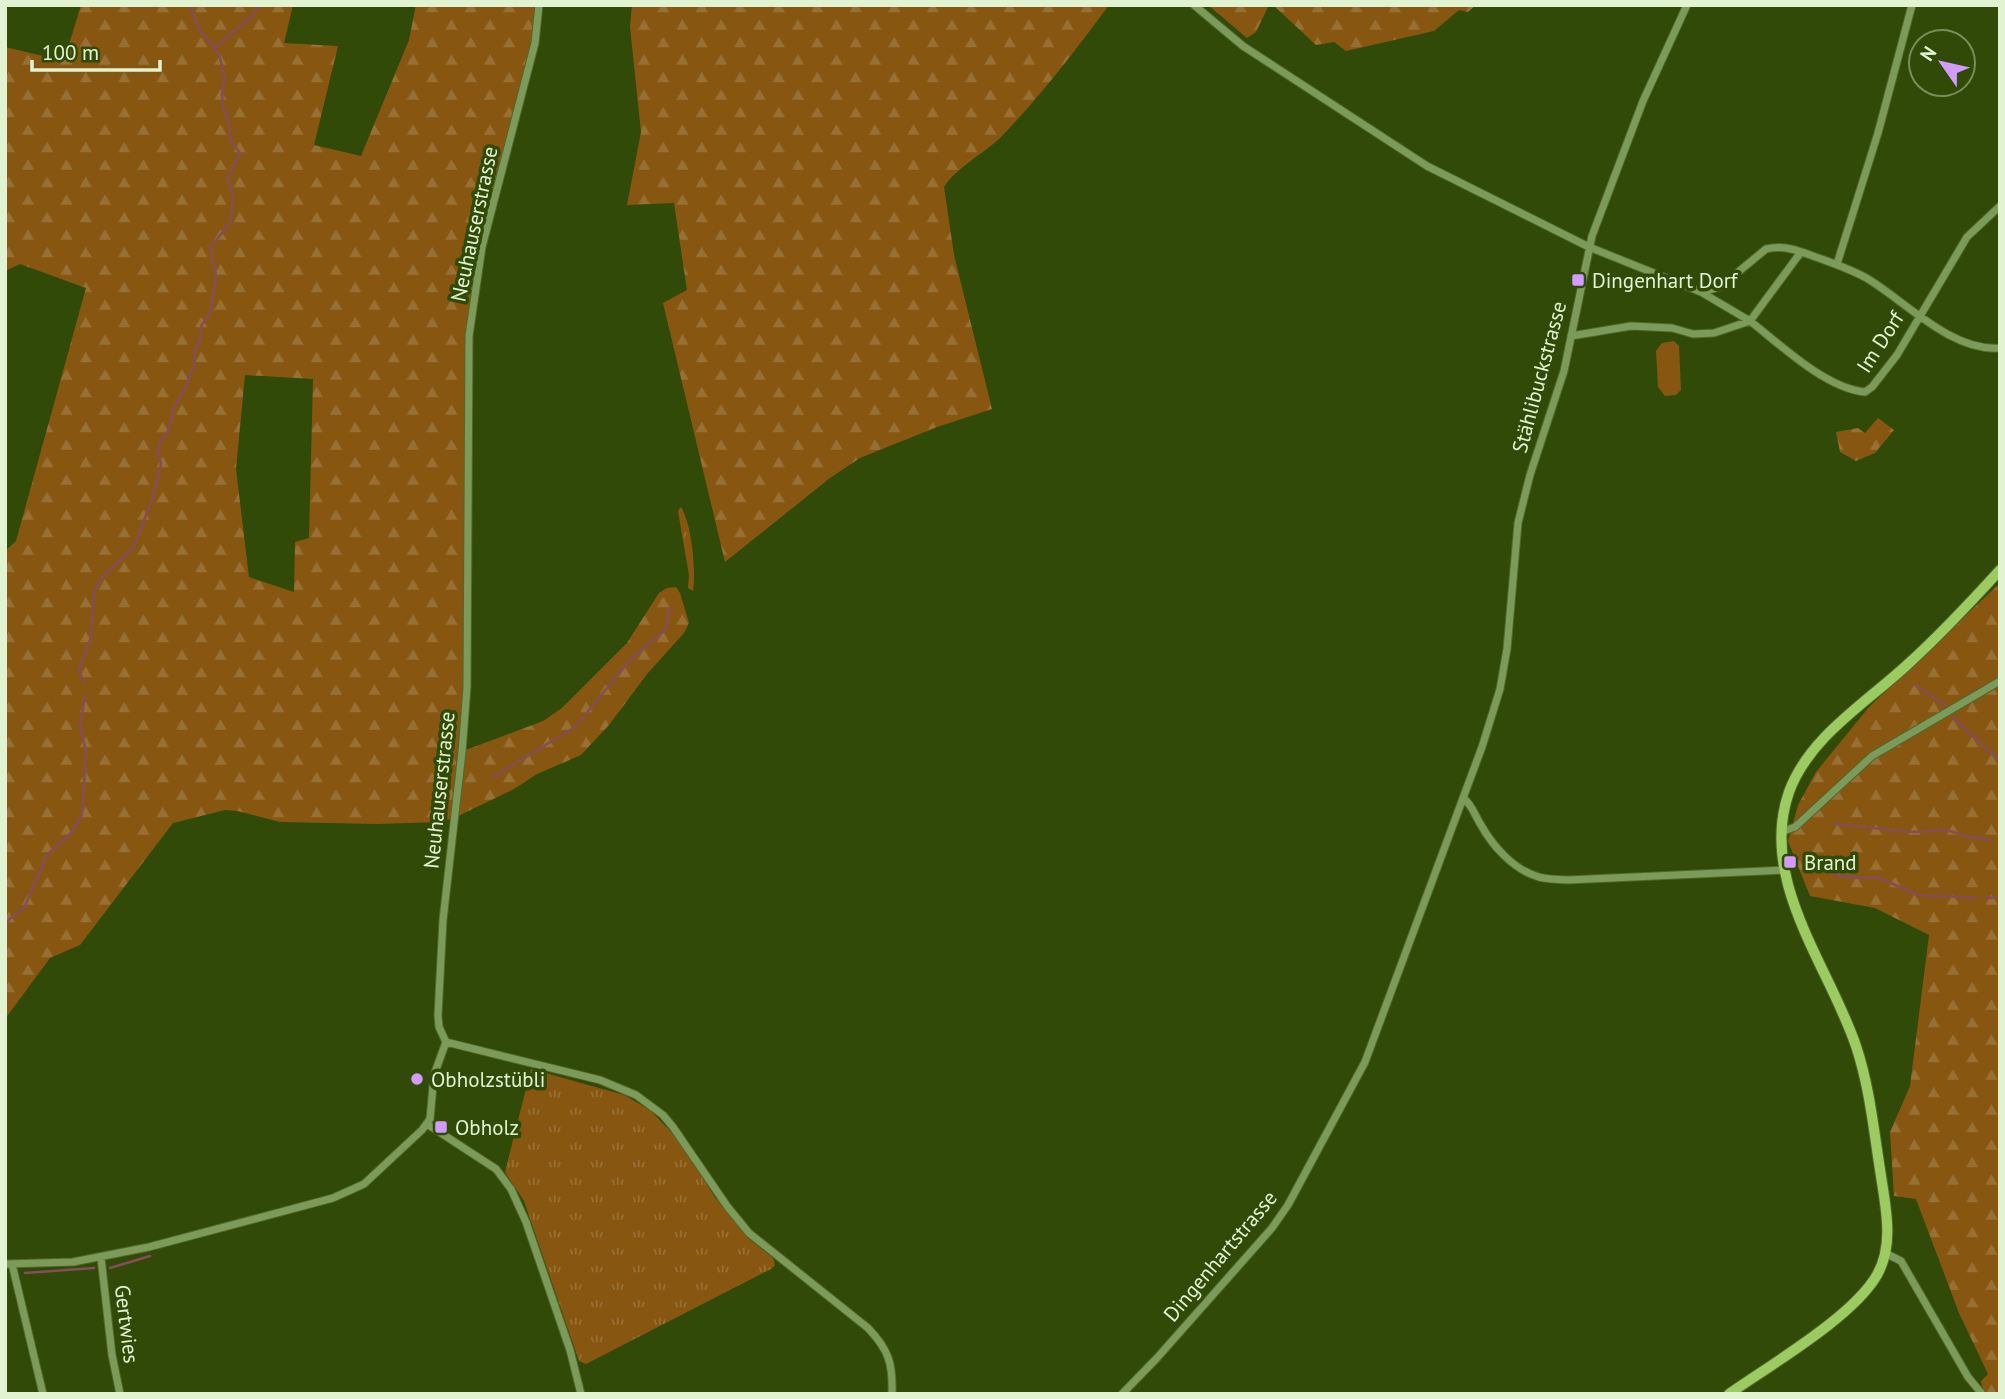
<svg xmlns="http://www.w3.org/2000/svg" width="2005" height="1399" font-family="'PT Sans',sans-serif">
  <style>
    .grass { fill: url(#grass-tufts) }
    .forest { fill: url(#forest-firs); fill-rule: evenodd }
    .pitch { fill: #875712 }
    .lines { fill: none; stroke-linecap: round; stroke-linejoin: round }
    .stream { stroke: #864c58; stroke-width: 2.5 }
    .street-casing { stroke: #51682c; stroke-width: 9 }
    .secondary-casing { stroke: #51682c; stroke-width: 12 }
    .street { stroke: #7c9a5a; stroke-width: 7 }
    .secondary { stroke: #9ccb62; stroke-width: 10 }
    .poi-dot { fill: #d29cfd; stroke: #314a08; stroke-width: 2.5 }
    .labels { text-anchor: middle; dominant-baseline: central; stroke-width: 7; stroke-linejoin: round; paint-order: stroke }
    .street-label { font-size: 21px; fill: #e2f3d2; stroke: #314a08 }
    .poi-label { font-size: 21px; fill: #e2f3d2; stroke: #314a08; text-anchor: start }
  </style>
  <defs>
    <pattern id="grass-tufts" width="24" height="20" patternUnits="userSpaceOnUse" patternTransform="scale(1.75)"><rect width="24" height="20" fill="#875712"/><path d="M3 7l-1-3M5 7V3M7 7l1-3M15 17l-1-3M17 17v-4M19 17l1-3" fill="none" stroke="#987034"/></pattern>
    <pattern id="forest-firs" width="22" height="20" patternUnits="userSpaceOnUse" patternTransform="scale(1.75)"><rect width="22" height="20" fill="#875712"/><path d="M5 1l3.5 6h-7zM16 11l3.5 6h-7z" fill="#987034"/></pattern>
  </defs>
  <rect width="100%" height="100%" fill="#314a08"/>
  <!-- grass -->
  <path class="grass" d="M681,507C692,525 696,570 693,591L688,588L689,575L678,511Z
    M531,1069L624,1095L650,1110L678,1139L714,1196L748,1238L773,1258L775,1265L771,1269L586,1364L579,1361L524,1201L505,1172Z"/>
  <!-- forest -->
  <path class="forest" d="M81,5H293L284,43L338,46L314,145L361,156L409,40L416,5H539L535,43L482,247L469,336L463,751L543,721L562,708L627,643L659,593L667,588L676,587L680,593L689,623L684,633L647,674L609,725L581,755L537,774L514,789L454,818L440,822L377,824L280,822L237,811L225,810L173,823L80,945L50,958L5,1019V551L16,541L86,288L20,264L5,271V47L64,61ZM245,375L313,379L309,538L295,542L294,592L249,577L236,469Z
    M632,5H1109C1075,51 1040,97 1000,138C984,153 955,169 944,187L954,255L992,409L937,427L860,458L830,478L725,562L663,303L687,290L674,203L627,205L641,132L630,27Z
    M1208,5H1269L1256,32L1247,38Z
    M1273,5H1476L1468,12L1459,10L1434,31L1346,51L1334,42L1316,45Z
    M1878,418L1894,430L1875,453L1856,461L1840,452L1836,432L1858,428L1865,433Z
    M2000,583V1394H1984L1981,1381L1988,1374L1959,1313L1916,1199L1894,1196L1890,1132L1910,1086L1929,935L1875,908L1810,896L1788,841L1798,805L1816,772L1869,707Z"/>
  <!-- pitch -->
  <path class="pitch" d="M1674,341L1679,346L1681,390L1676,395L1665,396L1658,387L1656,351L1662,343Z"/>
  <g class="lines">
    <!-- stream -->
    <path class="stream" d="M214,48L251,17L260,5
      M84,683L79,670L91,637L94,592L102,577L133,548L152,500L161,464L158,450L159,444L168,431L175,405L186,387L195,362L194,349L200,342L201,326L210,314L216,276L210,248L230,223L233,199L228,178L240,153L230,140L229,122L223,108L222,93L225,79L219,54L201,31L189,5
      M1915,685L1945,705
      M1952,717L2000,761
      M493,777L575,727L630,660L665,630L670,608
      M1834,824L1914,832L1947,830L1969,837L1990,840
      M1834,874L1851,878L1878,877L1917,895L1976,898
      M1986,898L2000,897
      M5,923L25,906L47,855L71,833L82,815L86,752L80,725L85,696
      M110,1268L150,1256
      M25,1273L94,1268"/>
    <!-- street casing -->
    <g class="street-casing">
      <path id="street" d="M1194,5L1243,46L1427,166L1589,247L1701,292L1720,287L1766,249C1783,245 1797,250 1813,256C1832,263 1851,269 1868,279C1906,302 1952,352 2000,348
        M1837,264L1878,133L1912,5
        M1701,292L1750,321L1801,252
        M1571,336L1631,326L1672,328L1693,334L1714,333L1750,321C1781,345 1825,388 1865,392L1872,387L1897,355L1967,237L2000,206
        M1463,798C1472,804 1475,816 1481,825C1492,845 1513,869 1536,876C1545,880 1558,879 1568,880L1783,870
        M1781,832L1795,827L1872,756L2000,681
        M446,1042L600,1080L636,1095L663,1115L673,1127L727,1206L749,1233L868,1328C889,1350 893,1364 892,1394
        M427,1124L496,1169L511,1189L526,1222L570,1350L581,1394
        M1885,1253L1901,1261L1968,1377L1982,1394
        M101,1258L112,1355L120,1394
        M5,1264L73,1262L149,1247L333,1198L364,1184L422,1130L430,1119L434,1075L446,1042L439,1027L438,1015L443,920L462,752L467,687L469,336L482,247L535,43L539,5
        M12,1264L43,1394
        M1122,1394L1157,1358L1272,1228L1288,1205L1365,1062L1482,747L1500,689L1507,649L1518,523L1530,475L1564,371L1592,236L1643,101L1687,5"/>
    </g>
    <!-- secondary casing -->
    <g class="secondary-casing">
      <path id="secondary" d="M1729,1394C1770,1365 1853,1317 1877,1275C1894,1245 1886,1209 1881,1176C1874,1133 1870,1088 1856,1046C1829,966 1758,880 1789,792C1809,737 1866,703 1907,665C1940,635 1970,603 2000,570"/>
    </g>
    <!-- street -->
    <use href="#street" class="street"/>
    <!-- secondary -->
    <use href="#secondary" class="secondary"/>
  </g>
  <!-- markers -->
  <g class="poi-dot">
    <rect x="1571" y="273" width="14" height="14" rx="3.5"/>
    <rect x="1783" y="855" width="14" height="14" rx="3.5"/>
    <circle cx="417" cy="1079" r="7"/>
    <rect x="434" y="1120" width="14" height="14" rx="3.5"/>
  </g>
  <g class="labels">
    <!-- street labels -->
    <g class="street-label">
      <text transform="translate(474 224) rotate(-78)">Neuhauserstrasse</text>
      <text transform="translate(1880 342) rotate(-57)">Im Dorf</text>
      <text transform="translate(1539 377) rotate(-75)">Stählibuckstrasse</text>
      <text transform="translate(439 790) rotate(-84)">Neuhauserstrasse</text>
      <text transform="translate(1220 1256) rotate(-50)">Dingenhartstrasse</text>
      <text transform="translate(127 1324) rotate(83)">Gertwies</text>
    </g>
    <!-- poi labels -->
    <g class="poi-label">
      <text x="1592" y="280">Dingenhart Dorf</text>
      <text x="1804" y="862">Brand</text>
      <text x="431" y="1079">Obholzstübli</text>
      <text x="455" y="1127">Obholz</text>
    </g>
  </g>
  <!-- border -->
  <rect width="2005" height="1399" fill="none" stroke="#e2f3d2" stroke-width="14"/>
  <!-- north arrow -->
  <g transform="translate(1942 63) rotate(304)"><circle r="33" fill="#314a08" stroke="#788e59" stroke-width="2"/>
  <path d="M0-5L12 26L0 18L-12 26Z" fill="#d29cfd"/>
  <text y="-10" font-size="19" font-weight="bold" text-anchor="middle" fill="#e2f3d2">N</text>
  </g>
  <!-- scale -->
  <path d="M32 60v10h128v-10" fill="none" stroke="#e2f3d2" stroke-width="3.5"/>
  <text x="42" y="60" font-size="21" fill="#e2f3d2" stroke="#314a08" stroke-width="5" paint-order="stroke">100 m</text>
</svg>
